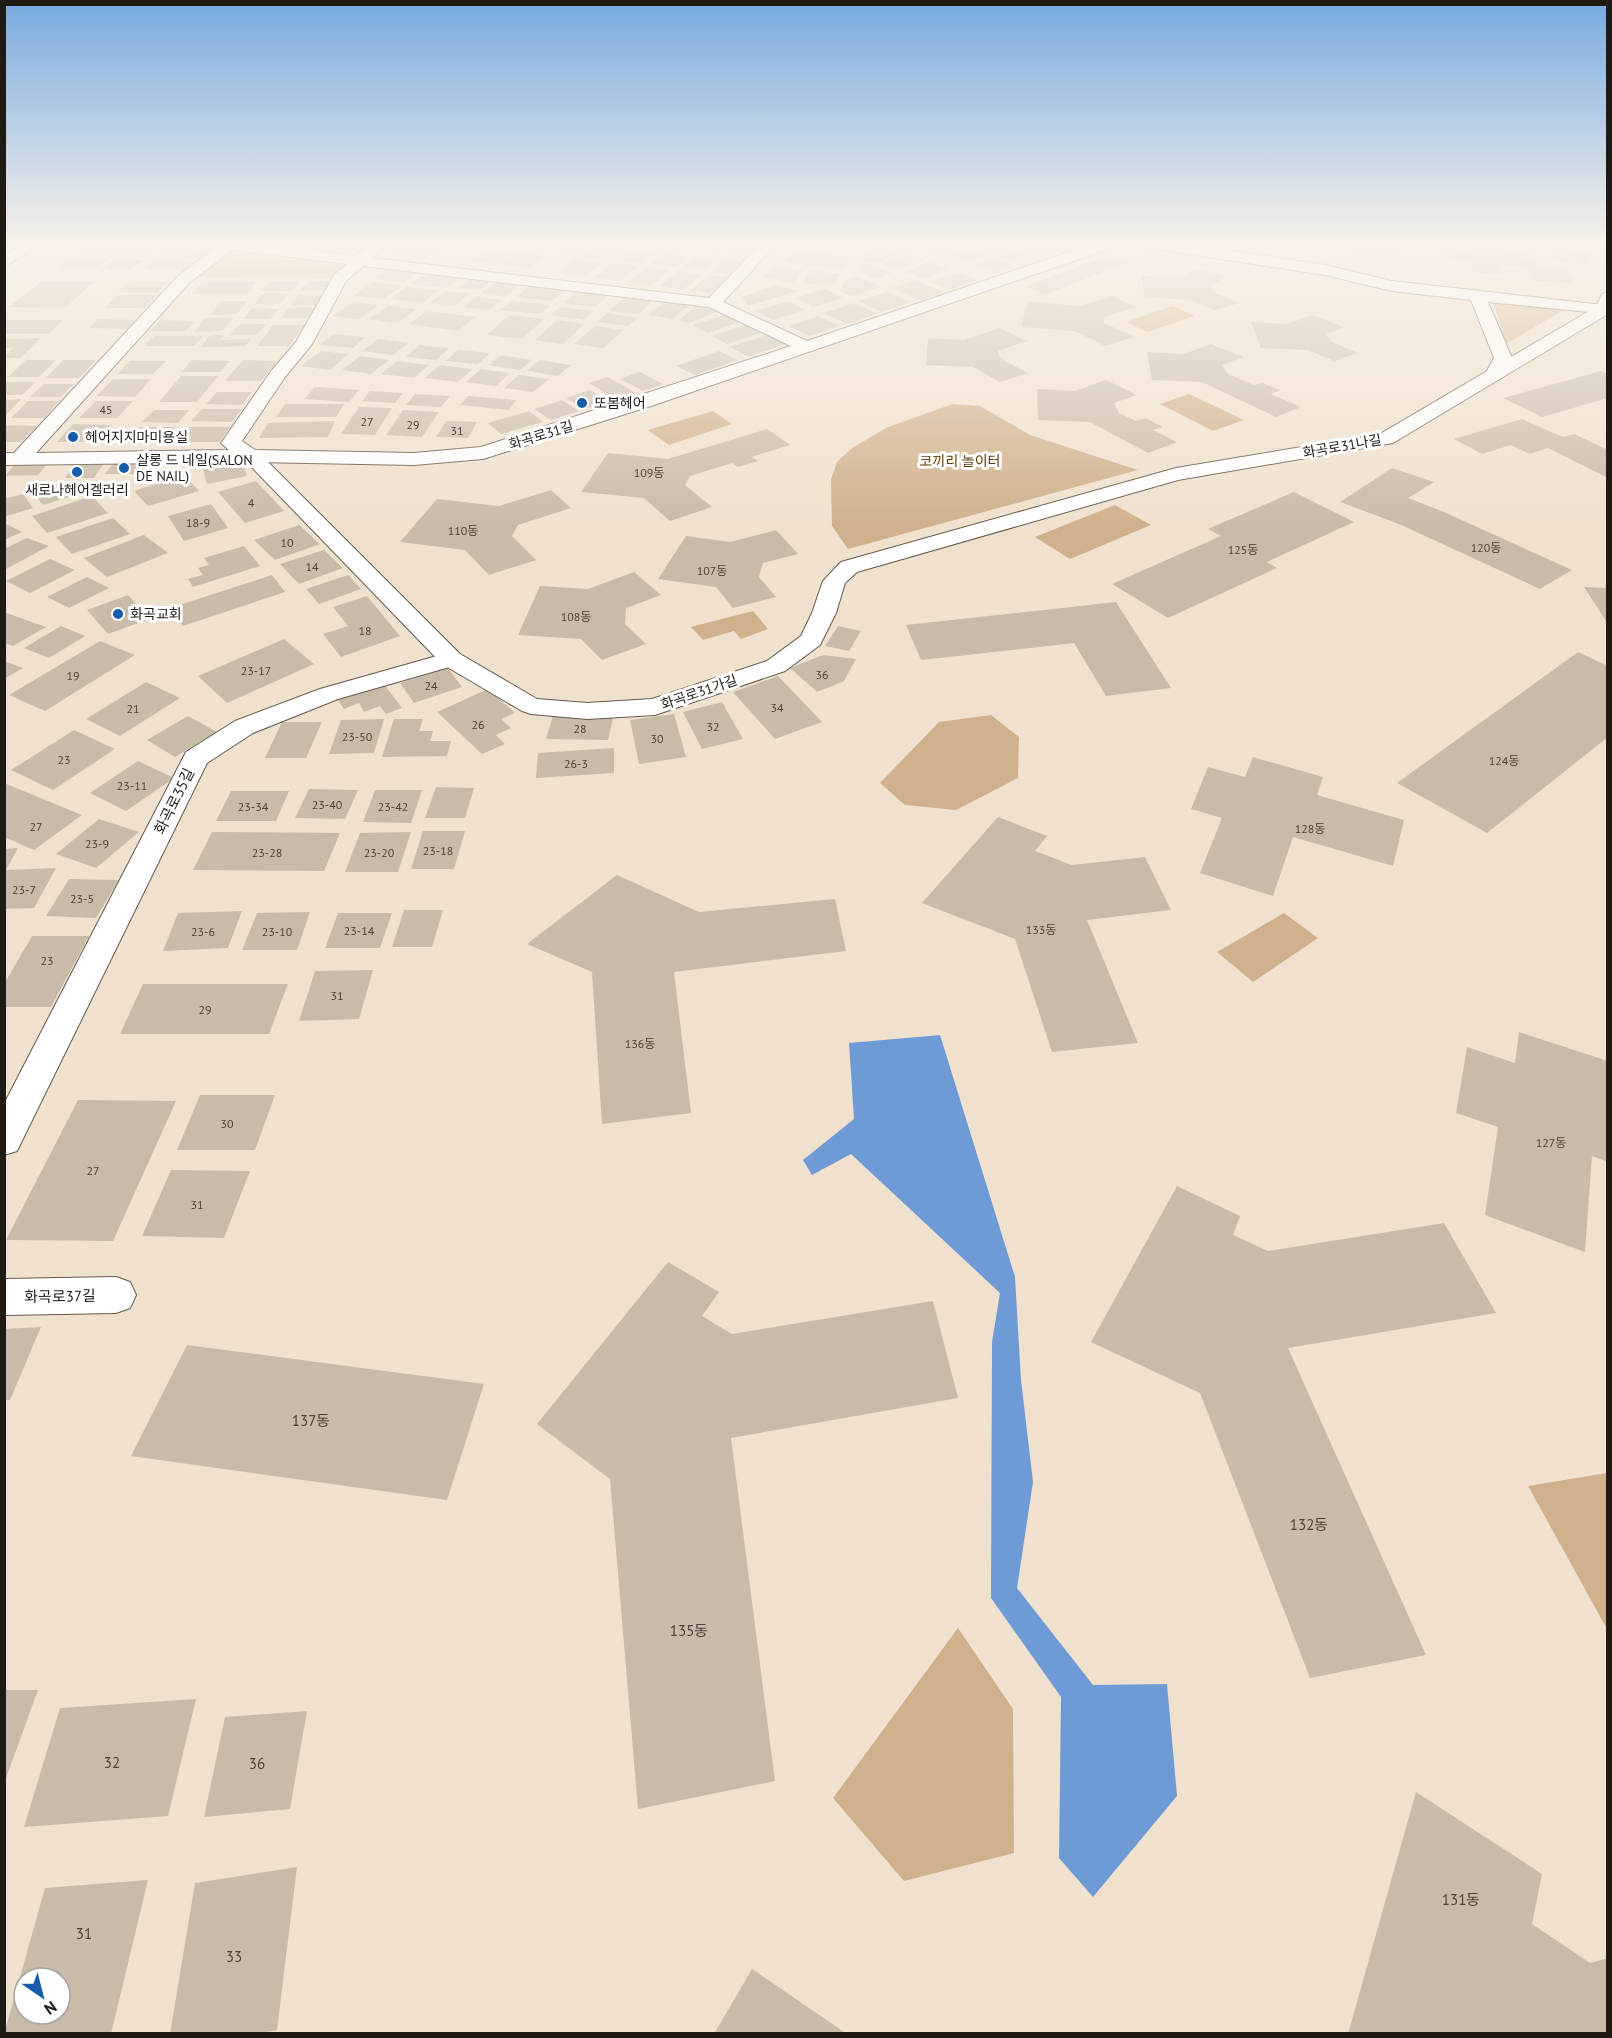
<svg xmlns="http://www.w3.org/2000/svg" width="1612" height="2038" font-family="'PT Sans','Noto Sans KR',sans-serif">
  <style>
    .green { fill: #d0b18b }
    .water { fill: #6e9bd5 }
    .building { fill: #c9bbaa; fill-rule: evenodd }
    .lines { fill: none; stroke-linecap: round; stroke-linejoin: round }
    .minor-casing { stroke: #655949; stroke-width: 2 }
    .tertiary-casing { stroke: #655949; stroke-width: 2 }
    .primary-casing { stroke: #655949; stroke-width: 2 }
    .minor { fill: #fff; fill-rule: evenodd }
    .tertiary { fill: #fff; fill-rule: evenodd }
    .primary { fill: #fff; fill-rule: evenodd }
    .poi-dot { fill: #165cac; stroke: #fff; stroke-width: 2 }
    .labels { text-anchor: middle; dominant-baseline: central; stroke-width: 6; stroke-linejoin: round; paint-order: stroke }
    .number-label { font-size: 12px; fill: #4a423a }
    .far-poi-label { font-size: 14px; fill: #201a14; stroke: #fff; text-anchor: start }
    .far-street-label { font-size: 14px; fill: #201a14; stroke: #fff }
    .far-park-label { font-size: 14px; fill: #61400c; stroke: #fff }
    .street-label { font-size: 15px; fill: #201a14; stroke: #fff }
    .near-number-label { font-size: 15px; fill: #4a423a }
  </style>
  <rect width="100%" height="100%" fill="#f0e1cf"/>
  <!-- green -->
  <path class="green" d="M227,253L344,265L330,278L196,277Z
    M1493,301L1569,307L1506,344Z
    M1172,306L1195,316L1147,332L1126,322Z
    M1189,394L1244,420L1213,431L1160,404Z
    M953,404L980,406L1030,435L1138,470L848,549L832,526L831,479L837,462L852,448L888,427Z
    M713,411L732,424L669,445L648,430Z
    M1115,505L1151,525L1070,559L1035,537Z
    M753,611L768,629L741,639L734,631L703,640L691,627Z
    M991,715L1019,737L1018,778L956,810L905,805L880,783L939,722Z
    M1284,913L1318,938L1253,982L1217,952Z
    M1607,1473H1608L1607,1629L1528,1486Z
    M958,1628L1013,1709L1014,1853L904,1881L833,1798Z"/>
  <!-- water -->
  <path class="water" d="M940,1035L1015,1277L1021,1380L1033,1482L1017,1588L1093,1685L1167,1684L1177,1796L1093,1897L1059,1858L1061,1697L991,1598L992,1342L1000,1293L851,1154L812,1175L803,1160L854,1119L849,1043Z"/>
  <!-- building -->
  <path class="building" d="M97,240H126L107,254L79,252Z
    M312,240H332L320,248L303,246Z
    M338,240H376L357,252L325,249Z
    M408,240H413L447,244L427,258L389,254Z
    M499,240H525L517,247L494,244Z
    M532,240H544L557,242L546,250L523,248Z
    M657,240H687L682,246L654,243Z
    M695,240H727L718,250L688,247Z
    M737,240H764L751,254L726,251Z
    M879,240H916L911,246Z
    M938,240H960L967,241L965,245L944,252L931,251Z
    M1002,240H1032L1025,246Z
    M1046,240H1082L1086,242L1042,258L1020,250Z
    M1263,240H1295L1292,246Z
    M1327,240H1378L1396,244L1394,254L1325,246Z
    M1471,240L1504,243L1505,252L1534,255L1536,265L1569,269L1572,284L1531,280L1529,268L1502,265L1503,275L1473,272L1472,261L1445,258L1444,247L1472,250Z
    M982,242L1005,247L994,253L972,248Z
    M184,243L191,249L163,255L156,249Z
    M567,243L589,246L577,254L556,251Z
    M131,244L150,246V253L145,257L115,255Z
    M207,246L217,248L203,258L183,257L191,250Z
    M595,246L621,249L609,259L582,256Z
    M872,247L908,250L877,263L859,261Z
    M1558,247L1590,252L1586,265L1553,260Z
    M486,249L545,256L530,268L470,261Z
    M969,249L988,256L968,262L949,255Z
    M628,250L654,253L642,263L616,260Z
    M794,251L852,257L843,269L784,262Z
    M1016,251L1037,259L1020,264L999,256Z
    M663,253L688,257L675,267L650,264Z
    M910,254L927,260L899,270L882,263Z
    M1109,255L1130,262L1046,294L1025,287Z
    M75,257L109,259L93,269L58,267Z
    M694,257L716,260L704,271L682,268Z
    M116,259L144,260L130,270L102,269Z
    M574,259L603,263L585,276L556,273Z
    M995,259L1015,266L996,273L975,265Z
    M154,260L196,262L184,271L142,269Z
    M724,260L744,263L733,274L712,271Z
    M930,262L949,269L923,279L903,272Z
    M613,263L638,266L620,281L594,278Z
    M860,264L877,267L892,273L875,279L859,271Z
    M647,267L669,270L651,286L628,282Z
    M773,267L804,270L794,282L762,278Z
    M1196,268L1227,276L1211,286L1213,292L1240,303L1215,310L1190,300L1144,297L1142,276L1180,278Z
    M387,269L417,273L404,282L373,279Z
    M678,271L701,274L683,290L660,286Z
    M811,271L841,274L832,286L802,283Z
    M959,273L978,280L949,290L930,282Z
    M425,274L459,278L446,288L411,284Z
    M708,275L729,277L711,293L690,291Z
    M856,276L881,287L850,296L840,291L845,280Z
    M469,280L490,282L479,290L457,288Z
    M915,280L944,292L921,300L892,288Z
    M42,281H95L65,308L9,307Z
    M257,281L247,294H192L202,282Z
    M269,281H300L292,291H261Z
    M308,281H332L324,291H300Z
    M129,282H169L159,292H118Z
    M372,282L402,286L384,299L353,296Z
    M496,282L520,285L505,297L480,293Z
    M777,285L798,291L748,306L742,297Z
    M530,286L566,290L552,301L516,297Z
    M406,287L438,290L423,303L390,299Z
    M825,289L843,298L813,307L796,298Z
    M446,291L470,294L454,306L430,303Z
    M577,291L609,295L595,307L563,303Z
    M887,292L910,302L882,312L859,301Z
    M262,294H288L280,304H255Z
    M118,295H157L144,308H105Z
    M298,295H323L317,305H291Z
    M1112,296L1136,307L1104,317V323L1134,337L1105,346L1075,331L1021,327L1028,301L1079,306Z
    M476,297L501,300L489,310L463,307Z
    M625,297L653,300L639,314L609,311Z
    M220,301H247L237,314L210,315Z
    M512,301L551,305L540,314L501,310Z
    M666,301L689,305L673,319L649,315Z
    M788,301L805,310L773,320L756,311Z
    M353,302L379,305L359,319L333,316Z
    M854,303L877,314L847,324L824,313Z
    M388,306L416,309L398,323L369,319Z
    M696,306L720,311L688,323L679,320Z
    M560,307L593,311L584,320L550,315Z
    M252,308L279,309L270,319H243Z
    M288,308H316L309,318H281Z
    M427,311L475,317L458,331L409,324Z
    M607,313L638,318L628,326L597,322Z
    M509,315L544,319L522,339L487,335Z
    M725,315L740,322L707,333L692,325Z
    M1312,315L1344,327L1326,334L1332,342L1358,353L1334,361L1308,350L1261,348L1251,322L1287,324Z
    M818,316L839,326L810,336L789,326Z
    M205,318H233L222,331L194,332Z
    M98,319L137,320L128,329L89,328Z
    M4,320H63L48,334H4Z
    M160,320L195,321L186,331H151Z
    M557,320L584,324L563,344L535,340Z
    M240,324H266L257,335H230Z
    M273,325H305L289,346H257Z
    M745,325L761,333L727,344L712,336Z
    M595,326L624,330L603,348L574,344Z
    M999,328L1027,341L998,351L1001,359L1028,373L1000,382L973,367L926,365L928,338L964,340Z
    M333,334L366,337L353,348L320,345Z
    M210,335H224L220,340L251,339L246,346L201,347Z
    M766,335L785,344L749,357L730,347Z
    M154,336H203L194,346H144Z
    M41,338L21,358H4L13,348H4V339Z
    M378,339L409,343L393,355L362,351Z
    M1211,344L1243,357L1222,365L1228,374L1254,385L1262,383L1280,390L1271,394L1301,407L1276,417L1202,382L1152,380L1147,352L1184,354Z
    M419,345L449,348L436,360L406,357Z
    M458,350L490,353L478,364L446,361Z
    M321,351L349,354L330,370L301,366Z
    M719,351L738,360L695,375L676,366Z
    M501,355L532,360L520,370L488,365Z
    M360,356L389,360L371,374L342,370Z
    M26,360H56L39,377H8Z
    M63,360H96L79,378H46Z
    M192,360L230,361L220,372H182Z
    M243,360L278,361L261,381H225Z
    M540,360L571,365L558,376L527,371Z
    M130,361H166L153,374H117Z
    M397,361L429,365L414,378L381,374Z
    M440,365L473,369L458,382L425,378Z
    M481,369L510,373L496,386L466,382Z
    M1601,371L1608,374V398L1542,417L1503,398Z
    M640,372L663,384L643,391L620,379Z
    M519,375L549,379L533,392L504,388Z
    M181,376H218L197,402H159Z
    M608,377L636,393L617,400L589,383Z
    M113,379H151L135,397L97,396Z
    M1106,380L1137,395L1114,403L1119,413L1136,421L1146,418L1163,427L1153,430L1177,442L1148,453L1090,422L1038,420L1037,389L1075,391Z
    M4,382H36L22,395H4Z
    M44,384H74L60,397H30Z
    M315,387L359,390L349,402L304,399Z
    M590,390L609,401L585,409L566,398Z
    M370,391L403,393L395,403L362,401Z
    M217,392H252L242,405L206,404Z
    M415,394L450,396L441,407L406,405Z
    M468,396L516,400L509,410L460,405Z
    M21,399L4,417V400Z
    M562,400L579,411L551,420L534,409Z
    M28,401H59L44,418H11Z
    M96,401H133L117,418H79Z
    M285,404H344L336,417H276Z
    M359,407L392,408L375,435L341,434Z
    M202,409H242L232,422L191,421Z
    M154,410H189L178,423L142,422Z
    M403,410L439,412L422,437L386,435Z
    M529,411L543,422L501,434L488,423Z
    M1522,419L1563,437L1574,434L1608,450V478L1548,448L1530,454L1511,445L1482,454L1454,439Z
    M335,421L328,437L259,438L268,423Z
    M446,421L477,422L468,438L436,437Z
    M73,424L112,425L97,442H57Z
    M4,425L37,426L21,442H4Z
    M140,427H175L162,443H125Z
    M187,427H230L219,442H176Z
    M767,429L790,445L751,457L758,461L738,467L732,463L690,476L685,485L712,507L670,521L644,498L581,492L608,453L668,459Z
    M241,458L247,476L207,484L202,466Z
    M114,462H151L143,474H105Z
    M16,463H48L38,475L5,476Z
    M77,463H104L94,478H65Z
    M1392,468L1434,482L1408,498L1444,512L1572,570L1540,589L1399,524L1340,502Z
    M184,475L199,491L148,506L134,491Z
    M67,481L79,494L43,505L32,491Z
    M256,481L284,511L245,523L218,492Z
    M551,490L571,508L518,525L512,536L536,560L489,575L465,550L400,542L437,499L499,506Z
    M1294,492L1354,522L1267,562L1277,568L1168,618L1112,584L1221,536L1208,529Z
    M23,494L33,508L4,517V499Z
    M92,496L108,513L47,533L32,516Z
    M211,504L228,528L184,541L168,516Z
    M113,518L130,534L72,554L56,537Z
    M4,524H6L22,532L4,540Z
    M299,525L320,544L275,560L254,540Z
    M776,530L798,554L763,563L759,577L776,597L733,608L716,587L658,579L686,536L730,542Z
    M144,535L168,553L107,577L84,558Z
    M27,538L49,546L4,570V549Z
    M244,546L260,566L193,587L188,579L203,575L198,568L209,565L204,558Z
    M324,550L343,568L299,584L280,564Z
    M50,559L75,570L30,593L6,581Z
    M634,572L661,595L626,608L625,624L646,644L602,660L581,639L518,635L540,586L588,589Z
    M272,575L285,592L183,626L170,608Z
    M348,575L361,589L319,604L306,589Z
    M87,577L109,588L69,608L47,597Z
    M1584,587L1608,588V624Z
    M128,595L149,619L108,634L87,610Z
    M367,596L400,636L341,657L323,634L348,626L333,607Z
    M1116,602L1171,688L1106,696L1074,643L921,660L906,625Z
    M4,612L46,627L13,646L4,643Z
    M61,626L85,636L49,658L24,648Z
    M838,626L861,631L849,651L825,646Z
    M284,639L314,664L227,703L198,676Z
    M100,641L135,655L45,711L9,695Z
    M1578,652L1608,666V737L1487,833L1397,783Z
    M823,655L856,659L844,681L817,692L790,668Z
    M4,661L23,668L4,679Z
    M448,668L462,687L414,703L400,683Z
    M778,676L822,722L775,739L733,692Z
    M146,682L180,698L120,736L86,719Z
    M384,684L402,708L386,714L380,706L364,712L359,703L344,709L338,700Z
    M488,689L515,713L501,719L511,728L496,735L505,744L482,754L437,712Z
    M722,702L743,739L702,749L683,712Z
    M674,714L686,757L639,764L630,720Z
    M188,716L217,732L175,757L147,740Z
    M553,716L613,718L608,740L546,739Z
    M384,719L374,753L329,754L341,720Z
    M394,719H423L419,731H433L430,741H451L447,756L382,757Z
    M282,722H322L306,758H265Z
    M74,730L115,749L53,790L11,770Z
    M614,748V773L536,778L538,753Z
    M1253,757L1323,777L1317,795L1404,820L1393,866L1293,837L1273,896L1200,873L1222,818L1191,809L1208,767L1245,777Z
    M138,761L174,778L126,811L90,793Z
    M4,783L82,815L34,850L4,837Z
    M436,787L474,788L465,818H425Z
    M309,789L358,790L345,819L295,818Z
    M375,790H422L411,823L363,822Z
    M231,791H289L276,821H216Z
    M998,817L1047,836L1035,851L1072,865L1145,857L1171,910L1087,920L1138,1043L1052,1052L1015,939L922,903Z
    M99,819L139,832L96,868L56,854Z
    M423,831H465L454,869H411Z
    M212,832L340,833L324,871L193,870Z
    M411,832L398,872H345L360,833Z
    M18,848L6,870L56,868L34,908L4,909V849Z
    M617,875L699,912L835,899L846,951L674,972L691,1113L602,1124L592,972L527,944Z
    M69,879L119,880L96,918L46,916Z
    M404,910H443L432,947H392Z
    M242,911L228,948L163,951L178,913Z
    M310,912L297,950H242L257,913Z
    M338,913H392L380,948H325Z
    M32,936H89L51,1007H4V984Z
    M373,970L359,1019L299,1021L315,971Z
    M143,984H288L269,1034H120Z
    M1519,1032L1608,1061V1162L1592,1156L1585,1252L1485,1215L1498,1127L1456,1113L1467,1047L1515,1063Z
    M200,1095H275L255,1150H177Z
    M78,1100L176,1101L113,1241L6,1240Z
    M171,1170L250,1171L224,1238L142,1236Z
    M1177,1186L1240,1216L1233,1235L1268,1251L1444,1223L1496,1313L1288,1348L1426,1655L1310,1678L1200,1393L1091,1342Z
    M668,1262L719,1292L702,1316L732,1334L933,1301L958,1398L731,1438L775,1781L638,1809L610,1479L537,1424Z
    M41,1327L10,1400H4V1329Z
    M187,1345L484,1384L447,1500L131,1456Z
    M4,1690H38L5,1781H4Z
    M196,1699L168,1816L24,1827L60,1708Z
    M307,1711L290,1809L204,1817L225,1717Z
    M1416,1792L1542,1874L1532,1924L1590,1963L1608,1958V2034H1348Z
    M297,1867L277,2030L255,2034H170L195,1883Z
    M148,1880L111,2034H4L45,1888ZM24,1978H60V2014H24Z
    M752,1969L847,2034H714Z"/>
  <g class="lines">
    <!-- minor casing -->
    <g class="minor-casing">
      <path id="minor" d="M176,240H243L242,242L356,256L374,240H390L372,258L709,298L764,240H780L723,302L807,341L1104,240H1157L1325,265L1392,281L1603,305L1608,306V314L1488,302L1512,358L1499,380H1487L1484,376L1494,358L1471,300L1392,291L1325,275L1123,244L654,405L483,459L414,465L251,462L4,465V453H14L178,276L215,248L183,244ZM232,250L347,264L334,275L296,342L272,370L221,443L229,450L36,453L190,282ZM363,266L709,307L791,346L481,447L414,453L255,450L242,441L285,377L312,344L346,281Z
        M451,652L460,654L463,659L460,664L338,699L253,733L207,763L17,1151L4,1155V1104L186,752L235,721L320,689Z
        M116,1277L130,1282L136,1295L130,1308L116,1313L4,1315V1279Z"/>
    </g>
    <!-- tertiary casing -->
    <g class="tertiary-casing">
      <path id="tertiary" d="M1608,292V314L1393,443L1178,480L857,572L845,583L836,613L820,645L785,671L655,715L587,719L531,714L522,711L442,664L241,456L244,452H258L460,654L537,699L587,703L652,699L767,661L801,636L812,613L823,581L841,562L1176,468L1380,434L1596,307L1602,294Z"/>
    </g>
    <!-- primary casing -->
    <g class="primary-casing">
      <path id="primary" d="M29,240H47L4,267V256Z"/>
    </g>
    <!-- minor -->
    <use href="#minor" class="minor"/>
    <!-- tertiary -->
    <use href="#tertiary" class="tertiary"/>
    <!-- primary -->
    <use href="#primary" class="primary"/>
  </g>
  <!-- sky -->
  <linearGradient id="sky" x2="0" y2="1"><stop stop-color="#77aae0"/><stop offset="0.46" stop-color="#f8f2e9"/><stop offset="1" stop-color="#f8f2e9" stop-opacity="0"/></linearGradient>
  <rect width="1612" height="526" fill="url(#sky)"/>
  <!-- markers -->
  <g class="poi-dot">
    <circle cx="582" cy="403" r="6"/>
    <circle cx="73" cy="437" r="6"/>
    <circle cx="124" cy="468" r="6"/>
    <circle cx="77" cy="472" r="6"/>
    <circle cx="118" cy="614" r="6"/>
  </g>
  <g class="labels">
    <!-- number labels -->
    <g class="number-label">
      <text x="106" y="409">45</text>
      <text x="367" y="421">27</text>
      <text x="413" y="424">29</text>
      <text x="457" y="430">31</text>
      <text x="649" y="472">109동</text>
      <text x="251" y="502">4</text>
      <text x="198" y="522">18-9</text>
      <text x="463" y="530">110동</text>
      <text x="287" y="542">10</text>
      <text x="1486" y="547">120동</text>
      <text x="1243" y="549">125동</text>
      <text x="312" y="566">14</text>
      <text x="712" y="570">107동</text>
      <text x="576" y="616">108동</text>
      <text x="365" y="630">18</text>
      <text x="256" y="670">23-17</text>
      <text x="822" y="674">36</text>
      <text x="73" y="675">19</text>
      <text x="431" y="685">24</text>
      <text x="777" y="707">34</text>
      <text x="133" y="708">21</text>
      <text x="478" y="724">26</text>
      <text x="713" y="726">32</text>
      <text x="580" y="728">28</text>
      <text x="357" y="736">23-50</text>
      <text x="657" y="738">30</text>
      <text x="64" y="759">23</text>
      <text x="1504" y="760">124동</text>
      <text x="576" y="763">26-3</text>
      <text x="132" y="785">23-11</text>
      <text x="327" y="804">23-40</text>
      <text x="253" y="806">23-34</text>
      <text x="393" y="806">23-42</text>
      <text x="36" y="826">27</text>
      <text x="1310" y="828">128동</text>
      <text x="97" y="843">23-9</text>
      <text x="438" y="850">23-18</text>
      <text x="267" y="852">23-28</text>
      <text x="379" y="852">23-20</text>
      <text x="24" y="889">23-7</text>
      <text x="82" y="898">23-5</text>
      <text x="1041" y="929">133동</text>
      <text x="359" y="930">23-14</text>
      <text x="203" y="931">23-6</text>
      <text x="277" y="931">23-10</text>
      <text x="47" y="960">23</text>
      <text x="337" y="995">31</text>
      <text x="205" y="1009">29</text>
      <text x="640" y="1043">136동</text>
      <text x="227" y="1123">30</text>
      <text x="1551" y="1142">127동</text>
      <text x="93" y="1170">27</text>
      <text x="197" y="1204">31</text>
    </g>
    <!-- far-poi labels -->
    <g class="far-poi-label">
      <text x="594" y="403">또봄헤어</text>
      <text x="85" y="437">헤어지지마미용실</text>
      <text x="136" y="460">살롱 드 네일(SALON<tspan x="136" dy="16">DE NAIL)</tspan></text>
      <text x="77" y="490" text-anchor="middle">새로나헤어겔러리</text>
      <text x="130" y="614">화곡교회</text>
    </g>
    <!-- far-street labels -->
    <g class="far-street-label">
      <text transform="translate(541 435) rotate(-17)">화곡로31길</text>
      <text transform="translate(1342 446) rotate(-10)">화곡로31나길</text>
      <text transform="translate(699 692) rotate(-19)">화곡로31가길</text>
    </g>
    <!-- far-park labels -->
    <g class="far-park-label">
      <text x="960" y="461">코끼리 놀이터</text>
    </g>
    <!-- street labels -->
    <g class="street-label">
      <text transform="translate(174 801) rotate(-64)">화곡로35길</text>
      <text transform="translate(60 1296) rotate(-1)">화곡로37길</text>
    </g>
    <!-- near-number labels -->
    <g class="near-number-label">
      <text x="311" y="1420">137동</text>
      <text x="1309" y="1524">132동</text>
      <text x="689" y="1630">135동</text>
      <text x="112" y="1762">32</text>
      <text x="257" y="1763">36</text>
      <text x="1461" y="1899">131동</text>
      <text x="84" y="1933">31</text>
      <text x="234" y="1956">33</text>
    </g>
  </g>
  <!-- border -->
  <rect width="1612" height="2038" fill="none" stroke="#201a14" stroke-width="12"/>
  <!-- north arrow -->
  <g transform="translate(42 1996) rotate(145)"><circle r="28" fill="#ffffff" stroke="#a6a3a1" stroke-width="1.5"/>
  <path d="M0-4.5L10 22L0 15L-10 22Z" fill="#165cac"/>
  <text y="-9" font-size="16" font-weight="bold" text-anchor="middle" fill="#201a14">N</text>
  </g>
</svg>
